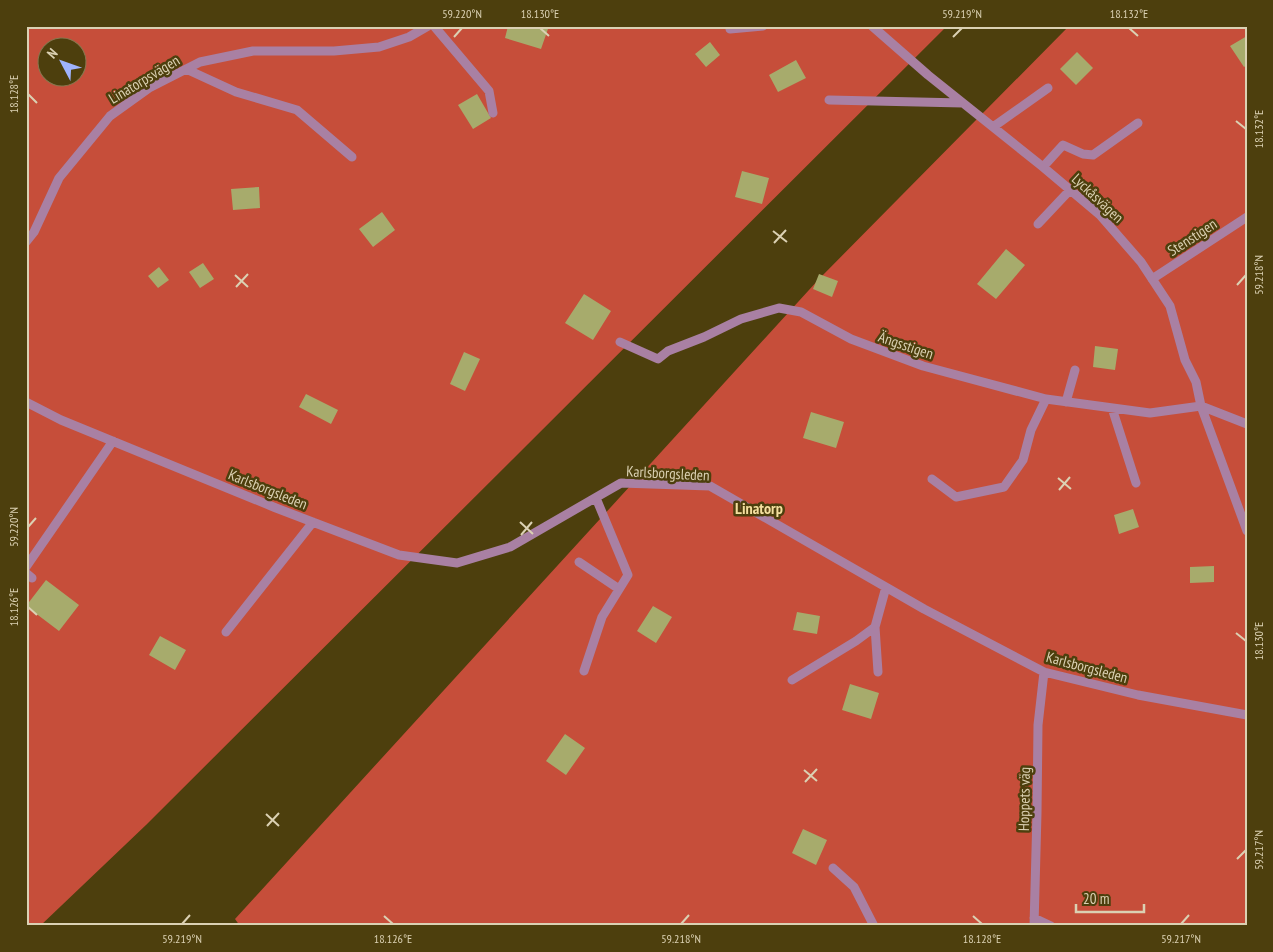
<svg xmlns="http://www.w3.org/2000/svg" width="1273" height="952" font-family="'PT Sans Narrow',sans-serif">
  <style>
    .forest { fill: #c64e3a; fill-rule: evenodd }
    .building { fill: #a7ab6c }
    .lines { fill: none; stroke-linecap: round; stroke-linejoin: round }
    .minor { stroke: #a980a3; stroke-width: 9 }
    .ticks { fill: none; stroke: #dbd1b3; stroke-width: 2 }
    .labels { text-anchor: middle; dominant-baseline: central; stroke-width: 5; stroke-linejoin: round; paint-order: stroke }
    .street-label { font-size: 15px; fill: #dbd1b3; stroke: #4d3f0d }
    .neighbourhood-label { font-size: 16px; font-weight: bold; fill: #f4df9f; stroke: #4d3f0d }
    .neatline { fill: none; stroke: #dbd1b3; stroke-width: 2 }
    .ticks-label { font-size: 12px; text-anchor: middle; fill: #dbd1b3 }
  </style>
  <rect width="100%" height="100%" fill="#4d3f0d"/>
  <!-- forest -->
  <path class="forest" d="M26,26H947L146,825L40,926H26ZM48,48H78V78H48Z
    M1069,26H1247V926H240L235,919L819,279Z"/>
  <!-- building -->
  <path class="building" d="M508,26H549L541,49L505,38Z
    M1247,36V65L1244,67L1230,46Z
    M710,42L720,55L706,67L695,54Z
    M1077,52L1093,68L1076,85L1060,69Z
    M796,60L806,78L778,92L769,75Z
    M477,94L491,118L473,129L458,105Z
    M742,171L769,178L762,204L735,197Z
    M259,187L260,208L233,210L231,189Z
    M382,212L395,230L373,247L359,229Z
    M1006,249L1025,265L996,299L977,284Z
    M203,263L214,279L200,288L189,272Z
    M159,267L169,280L158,288L148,276Z
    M819,274L838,281L832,297L813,289Z
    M584,294L611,311L593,340L565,323Z
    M1095,346L1118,349L1115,370L1093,367Z
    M464,352L480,359L465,391L450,384Z
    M306,394L338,410L331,424L299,407Z
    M811,412L844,422L836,448L803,438Z
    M1133,509L1139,527L1119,534L1114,515Z
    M1214,566V582L1190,583V567Z
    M46,580L79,605L59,631L26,606Z
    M653,606L672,617L656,643L637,631Z
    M797,612L820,616L817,634L793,630Z
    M160,636L186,650L175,670L149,655Z
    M850,684L879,693L871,719L842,710Z
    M565,734L585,748L566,775L546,761Z
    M803,829L827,840L816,865L792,853Z"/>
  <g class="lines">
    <!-- minor -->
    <path class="minor" d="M434,26L489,91L493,113
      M872,26L928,75L1043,167L1100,215L1141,262L1170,306L1185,360L1196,382L1201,406L1247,424
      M730,29L763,26
      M186,69L236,92L297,110L352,157
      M829,100L963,103
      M993,127L1048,88
      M1043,167L1063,145L1083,154L1093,155L1138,123
      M1038,224L1070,190
      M26,242L34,232L59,178L110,116L149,88L200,62L253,51H334L379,47L409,37L428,26
      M1152,279L1247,217
      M620,342L658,359L668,351L704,337L741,319L779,308L801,312L851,339L923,366L1046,399L1150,413L1201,406L1247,531
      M26,402L61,420L276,508L399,555L457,563L510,547L621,483L710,486L924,609L1044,672L1138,695L1247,715
      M1066,402L1075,370
      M1112,408L1136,483
      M932,479L956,497L1004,487L1023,460L1031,430L1046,399
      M579,562L619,589
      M26,567L113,441
      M26,573L32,578
      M226,632L313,522
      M584,671L602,617L628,575L596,498
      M878,672L875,627L886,587
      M792,680L856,641L875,627
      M833,868L854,887L874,926
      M1034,918L1051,926
      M1034,926L1037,813L1038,725L1044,672"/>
  </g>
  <!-- ticks -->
  <path class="ticks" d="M540,28L549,36M1129,28L1138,36M454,37L462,28M953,37L962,28M28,94L37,103M1236,121L1246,129M773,231L787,242M774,243L786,230M235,275L248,287M1237,285L1246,275M236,287L248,274M1058,478L1071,489M1059,490L1070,477M520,522L533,534M28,527L36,518M521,535L532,522M28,607L37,615M1236,633L1246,641M804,770L817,781M805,782L817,769M266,814L279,826M267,826L279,813M1237,859L1246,850M384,916L393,924M973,916L982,924M182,924L190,915M681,924L689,915M1181,924L1189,915"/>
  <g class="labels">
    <!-- street labels -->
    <g class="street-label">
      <text transform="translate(144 79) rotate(-31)">Linatorpsvägen</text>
      <text transform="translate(1098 198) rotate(43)">Lyckåsvägen</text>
      <text transform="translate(1192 237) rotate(-33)">Stenstigen</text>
      <text transform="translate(906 345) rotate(19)">Ängsstigen</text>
      <text transform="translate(668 473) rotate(3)">Karlsborgsleden</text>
      <text transform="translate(268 489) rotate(22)">Karlsborgsleden</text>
      <text transform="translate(1087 667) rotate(15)">Karlsborgsleden</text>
      <text transform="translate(1024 799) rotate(-89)">Hoppets väg</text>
    </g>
    <!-- neighbourhood labels -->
    <g class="neighbourhood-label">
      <text x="759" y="508">Linatorp</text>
    </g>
  </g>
  <!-- border -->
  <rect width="1273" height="952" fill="none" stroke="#4d3f0d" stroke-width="55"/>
  <!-- north arrow -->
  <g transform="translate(62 62) rotate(311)"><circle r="24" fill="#4d3f0d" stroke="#86794f"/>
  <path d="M0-4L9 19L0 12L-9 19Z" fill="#9fb3fd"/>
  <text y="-8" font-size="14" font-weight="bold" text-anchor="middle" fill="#dbd1b3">N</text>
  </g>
  <!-- scale -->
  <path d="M1076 904v8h68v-8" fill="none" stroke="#dbd1b3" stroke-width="2.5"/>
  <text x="1083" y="904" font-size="15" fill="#dbd1b3" stroke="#4d3f0d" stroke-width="4" paint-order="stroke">20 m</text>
  <rect x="28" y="28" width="1218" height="896" class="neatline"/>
  <g class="ticks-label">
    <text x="462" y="18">59.220°N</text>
    <text x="540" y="18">18.130°E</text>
    <text x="962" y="18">59.219°N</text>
    <text x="1129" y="18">18.132°E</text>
    <text transform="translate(14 94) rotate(-90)" y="4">18.128°E</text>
    <text transform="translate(1259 129) rotate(-90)" y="4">18.132°E</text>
    <text transform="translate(1259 275) rotate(-90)" y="4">59.218°N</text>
    <text transform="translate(14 527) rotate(-90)" y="4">59.220°N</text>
    <text transform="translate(14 607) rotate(-90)" y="4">18.126°E</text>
    <text transform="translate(1259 641) rotate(-90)" y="4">18.130°E</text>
    <text transform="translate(1259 850) rotate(-90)" y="4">59.217°N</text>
    <text x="182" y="943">59.219°N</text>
    <text x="393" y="943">18.126°E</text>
    <text x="681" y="943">59.218°N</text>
    <text x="982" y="943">18.128°E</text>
    <text x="1181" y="943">59.217°N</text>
  </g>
</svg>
